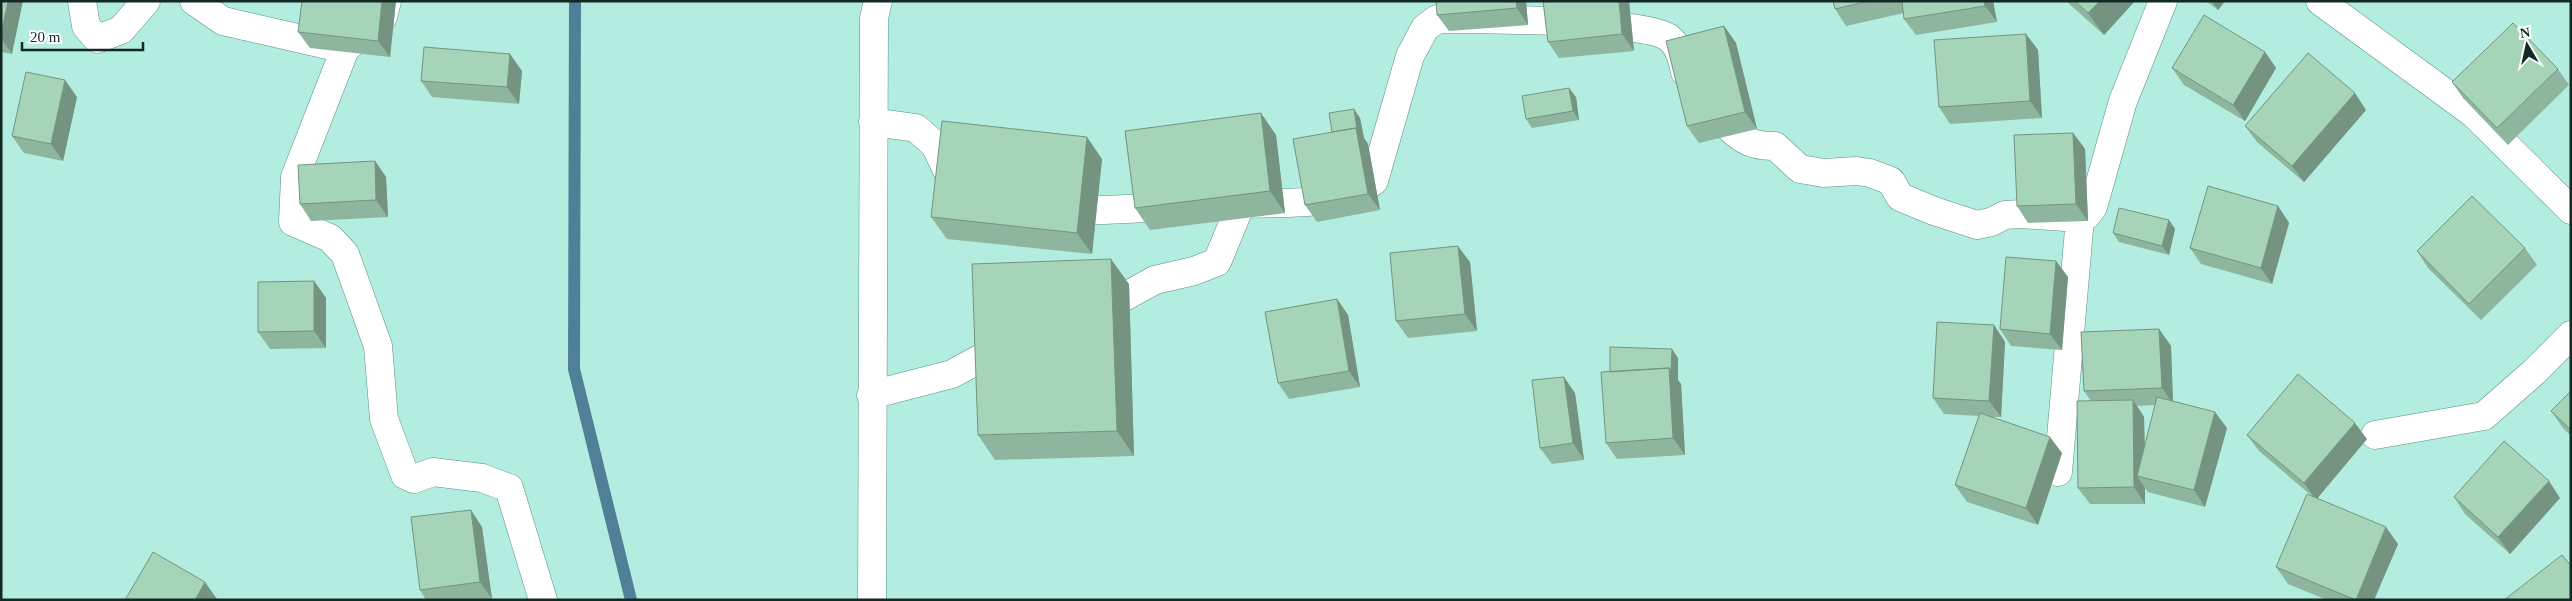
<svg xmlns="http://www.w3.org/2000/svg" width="2572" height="601" font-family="Georgia,serif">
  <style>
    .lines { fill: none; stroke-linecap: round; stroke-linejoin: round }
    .stream { stroke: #507f98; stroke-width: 12 }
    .minor-casing { stroke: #599185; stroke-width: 29 }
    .minor { stroke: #fff; stroke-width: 28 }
    .wall { fill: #8eb69e; fill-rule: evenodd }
    .shaded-wall { fill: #749481 }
    .building { fill: #a5d4b8; stroke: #749481 }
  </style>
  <rect width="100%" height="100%" fill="#b2eddf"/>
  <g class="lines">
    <!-- stream -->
    <path class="stream" d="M575,1L574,369L631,600"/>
    <!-- minor casing -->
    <g class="minor-casing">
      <path id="minor" d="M82,1L86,26L97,39L121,30L146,1
        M194,1L223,21L341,48
        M387,1L383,17L345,49L295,177L293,222L330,238L345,254L378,346L384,419L405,475L414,479L433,472L482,478L509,488L543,600
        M2320,1L2474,114L2571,210
        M1709,109C1733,129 1741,147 1775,146L1800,169L1824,173L1856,171L1870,173L1891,181L1900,197L1934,211L1977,225L1991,222L2005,215L2021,214L2080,218L2087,215L2093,207L2123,101L2163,1
        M873,122L916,128L935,145L955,187
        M1247,204C1288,202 1340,207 1374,181L1410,56L1425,28L1437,19C1475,19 1647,19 1669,38C1680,47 1682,59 1685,72
        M1059,212L1171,207
        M1097,312L1155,280L1194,271L1217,262L1241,204
        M871,395L952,374L998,349L1008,346
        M2375,435L2484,416L2534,372L2571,335
        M2058,472L2080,218
        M872,600L874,18L878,1"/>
    </g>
    <!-- minor -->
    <use href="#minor" class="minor"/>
  </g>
  <!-- wall -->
  <path class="wall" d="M1,1L12,54L1,52Z
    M396,1L390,57L310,48L298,32Z
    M1526,1L1528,25L1449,31L1437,15Z
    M1629,1L1634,51L1559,58L1548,42Z
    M1833,1H1993L1997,22L1916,35L1904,19V13L1846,26L1835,9Z
    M2066,1H2135L2104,35Z
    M2206,1H2225L2218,10Z
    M1724,26L1736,43L1757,129L1699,143L1687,126Z
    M2026,34L2038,50L2042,118L1950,124L1939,107Z
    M2265,52L2276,68L2245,121L2184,85L2172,68Z
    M2558,69L2569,85L2508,145L2463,98L2452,82Z
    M522,71L519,104L432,97L421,81Z
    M77,97L63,161L24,153L12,136Z
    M1576,97L1579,120L1532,128L1526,119Z
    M2366,110L2304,182L2257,142L2245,126Z
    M1360,118L1364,138L1368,144L1380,210L1317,222L1305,205L1332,132Z
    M2073,133L2085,149L2088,221L2028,223L2017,206Z
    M1276,135L1285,213L1150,230L1135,208Z
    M1102,159L1092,254L947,239L931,217Z
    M375,161L386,177L388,217L311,221L300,204Z
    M2278,206L2289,223L2272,284L2201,264L2190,248Z
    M2169,220L2175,229L2169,255L2119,242L2113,233Z
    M2525,248L2537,265L2481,320L2428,268L2417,251Z
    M2056,261L2068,277L2062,350L2011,346L2000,329Z
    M1470,262L1477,331L1408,338L1396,321Z
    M314,281L326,298V348L270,349L258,332Z
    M1129,284L1134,456L995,460L978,435Z
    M1337,299L1348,315L1360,387L1289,399L1278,383Z
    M1994,325L2005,342L2001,417H1991L2062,453L2038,525L1967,502L1955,485L1979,416L1944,414L1933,398Z
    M2159,329L2171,346L2173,401L2227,428L2205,507L2148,492L2145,488V504H2090L2078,488L2091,401L2084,391ZM2155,405L2145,445L2144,417L2137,406Z
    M1678,358V380L1681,384L1685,455L1617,459L1606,443Z
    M2571,391V436L2563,428L2551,411Z
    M1575,393L1584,460L1552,464L1540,448Z
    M2247,435L2367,439L2317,498L2398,544L2374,600H2327L2288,584L2276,567L2312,496L2259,451Z
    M2454,497L2560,498L2510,554L2465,514Z
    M482,527L492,599L485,600H426L420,590Z"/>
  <!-- shaded-wall -->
  <path class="shaded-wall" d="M8,1H23L12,54L1,38V35Z
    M382,1H396L390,57L378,41Z
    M1516,1H1526L1528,25L1517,8Z
    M1619,1H1629L1634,51L1622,34Z
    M1984,1H1993L1997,22L1985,6Z
    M2100,1H2135L2104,35L2088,13Z
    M2212,1H2225L2218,10Z
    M1724,26L1736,43L1757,129L1745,112Z
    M2026,34L2038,50L2042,118L2030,101Z
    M2265,52L2276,68L2245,121L2233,105Z
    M510,54L522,71L519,104L507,87Z
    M65,80L77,97L63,161L51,144Z
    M1569,88L1576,97L1579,120L1573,111Z
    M2355,93L2366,110L2304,182L2292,166Z
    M1354,109L1360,118L1364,138L1368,144L1380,210L1368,194L1356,128Z
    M1261,113L1276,135L1285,213L1270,191Z
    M2073,133L2085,149L2088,221L2076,204Z
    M1087,137L1102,159L1092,254L1077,233Z
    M375,161L386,177L388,217L376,200Z
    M2278,206L2289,223L2272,284L2261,268Z
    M2169,220L2175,229L2169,255L2162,246Z
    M1458,246L1470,262L1477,331L1465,314Z
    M1111,259L1129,284L1134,456L1117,431Z
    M2056,261L2068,277L2062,350L2050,334Z
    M314,281L326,298V348L314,331Z
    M1337,299L1348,315L1360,387L1349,371Z
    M1994,325L2005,342L2001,417L1989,401Z
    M2159,329L2171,346L2173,404L2162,388Z
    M1672,349L1678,358V380L1681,384L1685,455L1673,438L1669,368Z
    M1564,377L1575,393L1584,460L1573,443Z
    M2133,400L2144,417L2145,478L2137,476L2145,488V504L2134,487Z
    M2215,412L2227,428L2205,507L2194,490Z
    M2355,423L2367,439L2316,500L2304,483Z
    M2050,437L2062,453L2038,525L2026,508Z
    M2549,481L2560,498L2510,554L2498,537Z
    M471,510L482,527L492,599L480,582Z
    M2386,527L2398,544L2374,600H2356Z
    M205,582L217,599V600H195Z"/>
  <!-- building -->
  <path class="building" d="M1,1H8L1,35Z
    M302,1H382L378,41L298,32Z
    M1436,1H1516L1517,8L1437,15Z
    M1543,1H1619L1622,34L1548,42Z
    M1833,1H1869L1835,9Z
    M1902,1H1984L1985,6L1904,19Z
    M2075,1H2100L2088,13Z
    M2204,15L2265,52L2233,105L2172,68Z
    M2513,23L2558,69L2497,128L2452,82Z
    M1724,26L1745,112L1687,126L1666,41Z
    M2026,34L2030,101L1939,107L1934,40Z
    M424,47L510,54L507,87L421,81Z
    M2308,53L2355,93L2292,166L2245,126Z
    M26,72L65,80L51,144L12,136Z
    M1569,88L1573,111L1526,119L1522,96Z
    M1354,109L1357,129L1356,128L1332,132L1329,113Z
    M1261,113L1270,191L1135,208L1125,131Z
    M942,121L1087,137L1077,233L931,217Z
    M1356,128L1368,194L1305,205L1293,139Z
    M2073,133L2076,204L2017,206L2014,135Z
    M375,161L376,200L300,204L298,165Z
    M2208,186L2278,206L2261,268L2190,248Z
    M2472,196L2525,248L2469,304L2417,251Z
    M2119,208L2169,220L2162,246L2113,233Z
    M1458,246L1465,314L1396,321L1390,253Z
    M2006,257L2056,261L2050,334L2000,329Z
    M1111,259L1117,431L978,435L972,264Z
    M314,281V331L258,332V282Z
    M1337,299L1349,371L1278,383L1265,312Z
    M1937,322L1994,325L1989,401L1933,398Z
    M2159,329L2162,388L2084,391L2081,332Z
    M1610,347L1672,349L1671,371L1669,368L1610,372Z
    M1669,368L1673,438L1606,443L1601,372Z
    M2298,374L2355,423L2304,483L2247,435Z
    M1564,377L1573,443L1540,448L1532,380Z
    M2571,391V430L2551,411Z
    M2157,397L2215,412L2194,490L2137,476Z
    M2133,400L2134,487L2078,488L2077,401Z
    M1980,413L2050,437L2026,508L1955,485Z
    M2504,441L2549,481L2498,537L2454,497Z
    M2307,494L2386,527L2356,600L2276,567Z
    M471,510L480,582L420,590L411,517Z
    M153,552L205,582L195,600H125Z
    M2562,555L2571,566V600H2504Z"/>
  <!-- border -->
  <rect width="2572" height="601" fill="none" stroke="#122924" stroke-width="5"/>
  <!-- north arrow -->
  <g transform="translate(2527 45) rotate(351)" stroke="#ffffff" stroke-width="4" paint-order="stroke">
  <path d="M0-4L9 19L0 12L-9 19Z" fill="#122924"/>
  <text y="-8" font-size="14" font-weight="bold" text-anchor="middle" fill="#122924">N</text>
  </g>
  <!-- scale -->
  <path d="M22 42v8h121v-8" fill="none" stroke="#122924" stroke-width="2.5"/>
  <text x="30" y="42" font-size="15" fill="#122924" stroke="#ffffff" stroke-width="4" paint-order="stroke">20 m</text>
</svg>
